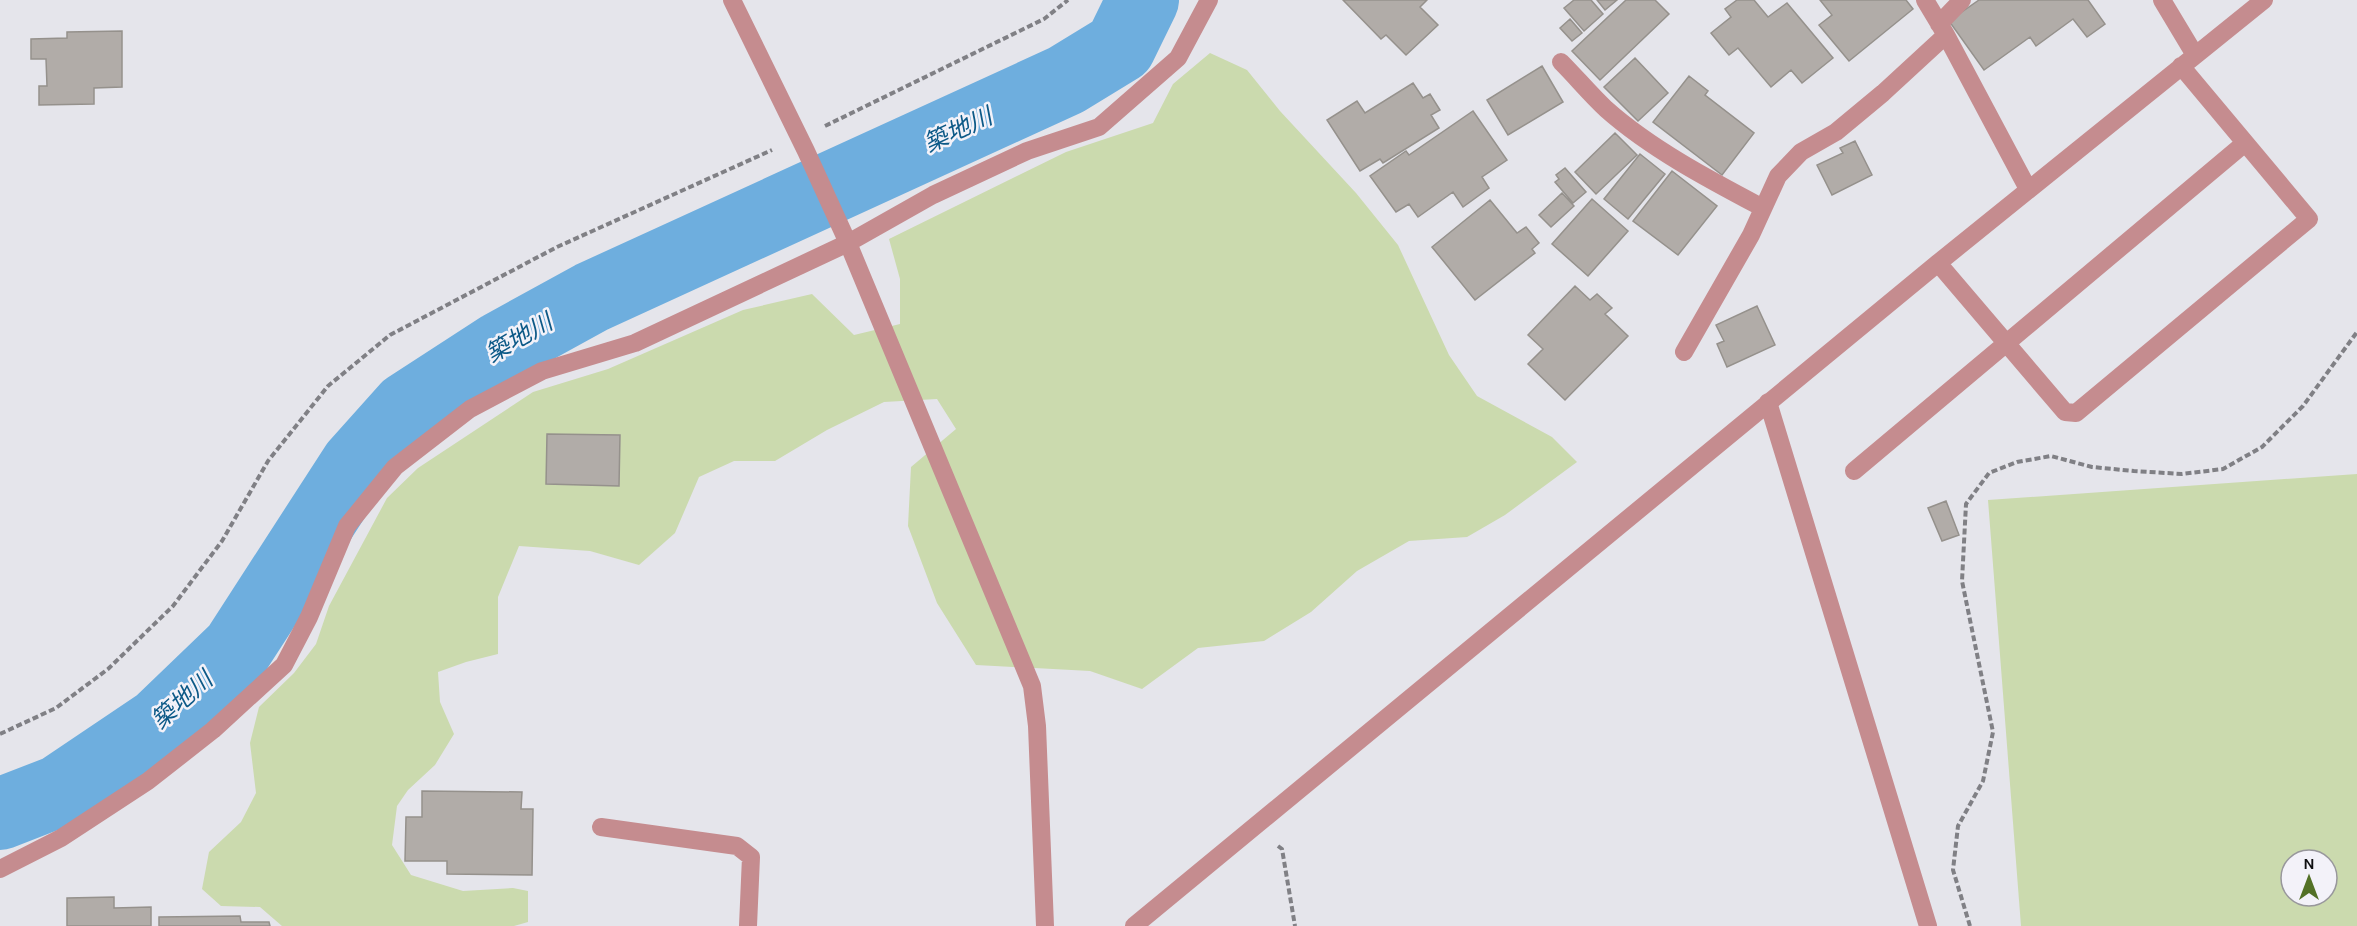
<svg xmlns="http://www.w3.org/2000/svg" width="2357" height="926" font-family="Karla,'Noto Sans JP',sans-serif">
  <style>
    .green { fill: #cbdaae; fill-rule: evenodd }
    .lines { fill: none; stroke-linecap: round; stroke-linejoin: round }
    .river { stroke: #6eaede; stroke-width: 72 }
    .building { fill: #b1aca8; stroke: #95918c; stroke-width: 1.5 }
    .path { stroke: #808085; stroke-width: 4; stroke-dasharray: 6 3; stroke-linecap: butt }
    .minor { stroke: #c58c8f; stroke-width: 18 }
    .labels { text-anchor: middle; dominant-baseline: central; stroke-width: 5; stroke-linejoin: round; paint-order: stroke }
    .water-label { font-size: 24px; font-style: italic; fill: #0c5987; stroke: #f3f2f9 }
  </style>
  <rect width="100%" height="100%" fill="#e5e5eb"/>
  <!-- green -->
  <path class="green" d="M1210,53L1247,70L1280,111L1356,193L1398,245L1449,355L1477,396L1552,437L1577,462L1505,515L1467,537L1409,541L1357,571L1311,612L1264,641L1198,648L1142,689L1090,671L976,665L937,603L908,526L911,467L956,429L937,399L884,402L827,430L775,461H734L699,477L675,533L639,565L590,551L519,546L498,597V654L466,662L438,672L440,702L454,734L435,765L408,790L397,806L392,845L411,875L463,891L513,888L528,891V922L514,926H282L260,907L221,906L202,889L209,852L241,822L256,793L250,743L259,707L294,673L316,644L329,606L387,498L418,468L533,392L608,369L743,310L812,294L854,335L900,324V279L889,239L1066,152L1153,123L1173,84Z
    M2357,474V926H2021L1988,500ZM2291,860H2327V896H2291Z"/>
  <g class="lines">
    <!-- river -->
    <path class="river" d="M0,814L59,791L160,723L237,649L356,465L407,408L501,347L592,297L1066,80L1120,47L1143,0"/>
  </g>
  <!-- building -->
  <path class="building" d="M1343,0H1427L1420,7L1438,25L1406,55L1386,35L1381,39Z
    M1574,0H1591L1603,14L1584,31L1564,8Z
    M1597,0H1617L1605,10Z
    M1626,0H1655L1669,14L1600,80L1572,51Z
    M1737,0H1754L1768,17L1787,3L1833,58L1802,83L1791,70L1771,87L1738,48L1729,55L1711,33L1731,17L1725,9Z
    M1820,0H1906L1913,9L1849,61L1819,25L1832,15Z
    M1979,0H2088L2105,24L2087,37L2073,19L2036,46L2030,37L1984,70L1949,21Z
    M1570,19L1582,33L1572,41L1560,28Z
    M122,31V87L94,88V104L39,105V86H47L46,59H31V39L67,38V32Z
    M1635,58L1668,93L1638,121L1604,87Z
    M1542,66L1563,102L1508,135L1487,100Z
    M1689,76L1708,91L1705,95L1754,133L1722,175L1653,122Z
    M1413,83L1423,98L1430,94L1440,110L1431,115L1439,128L1383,163L1380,159L1360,171L1327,120L1357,101L1365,113Z
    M1473,111L1507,160L1482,177L1489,188L1463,207L1453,192L1418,217L1409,204L1396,212L1370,176L1406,151L1409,155Z
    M1615,133L1637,155L1596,194L1575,172Z
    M1855,141L1872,175L1832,195L1817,165L1843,153L1840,148Z
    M1640,154L1665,174L1628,219L1604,199Z
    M1565,168L1586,192L1573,203L1555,182L1559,179L1556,175Z
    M1672,171L1717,206L1678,255L1633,221Z
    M1562,193L1574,206L1551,227L1539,215Z
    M1592,199L1628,231L1588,276L1552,244Z
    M1490,200L1517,233L1526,227L1539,243L1532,249L1535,253L1475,300L1432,247Z
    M1575,286L1590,300L1597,294L1612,308L1605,314L1628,336L1565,400L1528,364L1543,349L1528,335Z
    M1757,306L1775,345L1727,367L1717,344L1724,341L1716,325Z
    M547,434L620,435L619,486L546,484Z
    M1946,501L1959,535L1942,541L1928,508Z
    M422,791L522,792L521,809H533L532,875L447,874V861H405L406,817H422Z
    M114,897V908L151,907V926H67V898Z
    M240,916L241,922H269L270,926H159V917Z"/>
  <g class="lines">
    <!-- path -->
    <path class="path" d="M825,126L1044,19L1068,0
      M0,734L56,708L108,669L173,606L222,541L268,461L328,386L390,335L557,247L772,150
      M1278,846L1282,849L1295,926
      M1970,926L1953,870L1958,826L1983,781L1993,732L1962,581L1966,504L1989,473L2017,462L2051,456L2092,467L2134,471L2182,474L2223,469L2262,447L2303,406L2357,332"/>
    <!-- minor -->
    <path class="minor" d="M732,0L806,151L848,243L1032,686L1037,726L1045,926
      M1925,0L1946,35L2028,189
      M2162,0L2195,55
      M1939,24L1962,0
      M1561,62C1576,77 1590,94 1606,109C1651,149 1710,180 1763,208
      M1938,263L2065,412L2076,413L2309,219L2181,66
      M1684,352L1751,235L1778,176L1801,152L1836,132L1883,93L1946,35
      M1768,402L1928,926
      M1854,471L2245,143
      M601,827L737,846L751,857L748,926
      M0,869L61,838L148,781L213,730L284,665L309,617L347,526L395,467L470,409L542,371L635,343L848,243L933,195L1027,151L1099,127L1178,58L1209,0
      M1134,926L1938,263L2264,0"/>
  </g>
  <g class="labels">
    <!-- water labels -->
    <g class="water-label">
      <text transform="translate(958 130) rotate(-25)">築地川</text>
      <text transform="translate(519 338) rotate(-30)">築地川</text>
      <text transform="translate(182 700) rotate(-42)">築地川</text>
    </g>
  </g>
  <!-- north arrow -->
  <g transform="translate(2309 878)"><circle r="28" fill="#f3f2f9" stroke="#98979c" stroke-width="1.5"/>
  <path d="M0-4.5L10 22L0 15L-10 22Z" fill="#537126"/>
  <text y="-9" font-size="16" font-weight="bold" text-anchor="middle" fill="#0f0f11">N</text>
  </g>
</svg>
